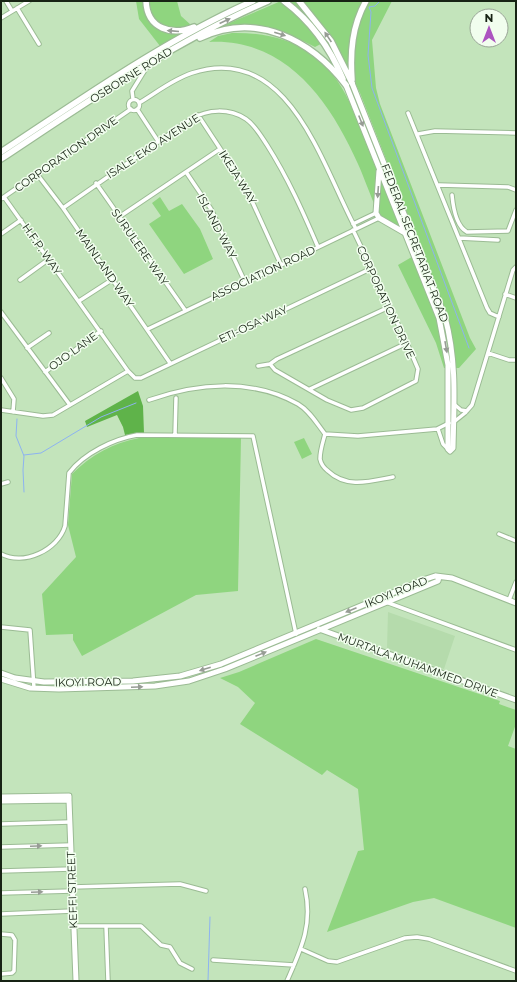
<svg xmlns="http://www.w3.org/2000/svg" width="517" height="982" font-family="Montserrat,sans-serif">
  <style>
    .built { fill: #b5dbac }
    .green { fill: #8fd57f }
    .forest { fill: #5fb34a }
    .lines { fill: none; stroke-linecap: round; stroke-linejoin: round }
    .stream { stroke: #8db3f1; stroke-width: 1 }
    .minor-casing { stroke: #9bbb94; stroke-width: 5.5 }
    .secondary-casing { stroke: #9bbb94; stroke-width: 7 }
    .primary-casing { stroke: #9bbb94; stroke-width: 8 }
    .minor { stroke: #fff; stroke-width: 3.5 }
    .secondary { stroke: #fff; stroke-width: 5 }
    .primary { stroke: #fff; stroke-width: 5.5 }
    .oneway { fill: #979c95 }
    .labels { text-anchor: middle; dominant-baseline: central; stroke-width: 3; stroke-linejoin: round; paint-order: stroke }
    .street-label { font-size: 11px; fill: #172314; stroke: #f1feee }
  </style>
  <rect width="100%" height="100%" fill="#c3e4bb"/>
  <!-- built -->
  <path class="built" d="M388,612L455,636L444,669L387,648Z"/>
  <!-- green -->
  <path class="green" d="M136,1H177L181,16L191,25L180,36L160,46L139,19Z
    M281,1H392L372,40L376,88L380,104L470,338L476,349L459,368H444L436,343L398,265L422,251L360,93L332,38L315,47C295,37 277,27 254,26C244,26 229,31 220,27Z
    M232,33C288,32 326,52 350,103L401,229C395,226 387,224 382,220C378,216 362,172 358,164C330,101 286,38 209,42L218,36Z
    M160,197L169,211L182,204L200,229L213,259L184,274L149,224L161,216L152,203Z
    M139,438H241L238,591L196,595L82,656L73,640V634L46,635L42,594L76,557L68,525L72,474C91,455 113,443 139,438Z
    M304,438L312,454L302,459L294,442Z
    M316,639L500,701L499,704L516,710V724L508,746L516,749V928L434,898L413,902L327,932L358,851L364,850L358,789L327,770L322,775L240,724L255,703L238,687L220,678L239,672Z"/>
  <!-- forest -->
  <path class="forest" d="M138,391L143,406L144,433L125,435L123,427L117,415L87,427L85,421Z"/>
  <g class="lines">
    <!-- stream -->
    <path class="stream" d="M380,1L375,6L369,7L371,12L368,55L372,88L469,348
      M17,419L16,436L24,456L23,470L24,492
      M24,455L41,453L101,417L136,403
      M208,981L210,917"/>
    <!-- minor casing -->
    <g class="minor-casing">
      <path id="minor" d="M6,1L12,11
        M17,8L39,44
        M1,18L29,1
        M133,99L132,91L148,65
        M128.5 105a5.5 5.5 0 1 1 11 0a5.5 5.5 0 1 1-11 0Z
        M139,103C156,93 173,79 192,73C289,41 322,166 356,229
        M137,109L158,141
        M408,113L487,308L490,313L499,317
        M198,115L246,188L281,265
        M418,134L435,131L516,133
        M186,172L211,209L245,282
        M37,174L63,208L170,363
        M96,183L185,310
        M439,185L508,187L516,190
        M452,195C453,206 456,226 467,232L508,231L516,210
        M4,197L128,371L135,378H141L370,269
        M1,199L131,109
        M63,208L191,119C208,109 229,108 246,119C255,125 261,136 267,145C288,178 303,212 318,247
        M119,217L220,149
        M353,224L376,213
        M353,230L407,343L418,369L416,381L363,408L351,410L327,400L275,370L270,364L277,359L389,307
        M1,234L21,220
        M459,238L498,240
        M20,280L49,259
        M505,294L516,298
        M79,301L113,279
        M1,312L70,405
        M148,329L379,218
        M27,348L49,333
        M488,353L509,360H516
        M258,366L270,364
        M45,372L101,331
        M1,378L14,399L13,412
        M310,389L407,343
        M149,400C197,383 252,378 298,404C310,411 317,424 325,434
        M455,405L461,410L467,411
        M1,410L43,416L53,415L128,371
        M455,421L465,413L472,405L513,270L516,267
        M438,429L443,444L448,449
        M325,434L358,436L437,429L449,423
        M325,434C323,442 320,450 320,459C321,464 324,468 328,471C347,489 371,481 393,477
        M175,435L176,398
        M1,484L8,482
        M499,534L516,541
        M1,554C24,566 58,550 65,526L69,473C84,453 114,439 137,435L253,436L296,634
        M509,600L516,582
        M386,602L516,650
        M1,627L30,630L34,688
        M1,824L70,822
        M1,847L71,845
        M1,871L72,869
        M72,887L180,884L206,891
        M1,893L72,891
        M1,914L73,911
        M74,926H141L161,945L170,947L180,963L192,969
        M106,926L108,981
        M1,934L12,935L15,940L14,971L12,973L1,974
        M301,949L328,961L337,962L405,938L417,937L429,939L516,971
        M213,960L294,965
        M287,981C301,949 313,925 305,889"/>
    </g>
    <!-- secondary casing -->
    <g class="secondary-casing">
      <path id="secondary" d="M346,85L439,318L448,365V449L450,451L453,448C454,403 457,361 445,317L352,83
        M379,171L376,213L379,218L405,233
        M436,576L452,578L516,603
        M319,629L516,700
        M1,673L15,678L44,682L133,681L180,676L221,664L426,579L435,576L439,577L438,581L225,669L189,681L155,686L59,689L30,688L1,679
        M1,797L69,796V800L1,801
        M69,800L76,981"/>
    </g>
    <!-- primary casing -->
    <g class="primary-casing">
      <path id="primary" d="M146,1C147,29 172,36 194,27
        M284,1C311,21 330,48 343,79
        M299,1L331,41L352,83
        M200,38C257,11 311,40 346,85
        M352,80C350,52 352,26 366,1
        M1,152C83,98 163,41 253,1
        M1,159C87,102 173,42 268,1"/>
    </g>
    <!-- minor -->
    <use href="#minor" class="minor"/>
    <!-- secondary -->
    <use href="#secondary" class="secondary"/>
    <!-- primary -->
    <use href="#primary" class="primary"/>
  </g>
  <!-- one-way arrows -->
  <defs><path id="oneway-solid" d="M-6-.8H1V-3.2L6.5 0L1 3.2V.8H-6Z"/></defs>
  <g class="oneway">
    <use href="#oneway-solid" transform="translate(225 21) rotate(-25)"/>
    <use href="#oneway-solid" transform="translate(173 31) rotate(-175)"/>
    <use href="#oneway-solid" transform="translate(280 34) rotate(17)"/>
    <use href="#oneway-solid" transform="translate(328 37) rotate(-124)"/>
    <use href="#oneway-solid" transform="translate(361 121) rotate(68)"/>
    <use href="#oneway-solid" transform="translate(378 192) rotate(94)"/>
    <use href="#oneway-solid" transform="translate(446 347) rotate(80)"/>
    <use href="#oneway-solid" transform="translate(351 610) rotate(157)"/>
    <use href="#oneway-solid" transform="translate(261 654) rotate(-22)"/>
    <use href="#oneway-solid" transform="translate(205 669) rotate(163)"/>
    <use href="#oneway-solid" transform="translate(137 687) rotate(-2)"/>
    <use href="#oneway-solid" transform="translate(36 846) rotate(-2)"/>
    <use href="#oneway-solid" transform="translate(37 892) rotate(-2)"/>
  </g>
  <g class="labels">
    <!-- street labels -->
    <g class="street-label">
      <text transform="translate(131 75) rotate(-32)">OSBORNE ROAD</text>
      <text transform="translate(153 146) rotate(-33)">ISALE EKO AVENUE</text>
      <text transform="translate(66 154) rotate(-35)">CORPORATION DRIVE</text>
      <text transform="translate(238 177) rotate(58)">IKEJA WAY</text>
      <text transform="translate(217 226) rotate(62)">ISLAND WAY</text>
      <text transform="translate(415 243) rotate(69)">FEDERAL SECRETARIAT ROAD</text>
      <text transform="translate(140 247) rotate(55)">SURULERE WAY</text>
      <text transform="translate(42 249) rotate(55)">H.F.P. WAY</text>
      <text transform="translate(105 268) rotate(55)">MAINLAND WAY</text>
      <text transform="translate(263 273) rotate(-25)">ASSOCIATION ROAD</text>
      <text transform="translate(386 302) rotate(65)">CORPORATION DRIVE</text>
      <text transform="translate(253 324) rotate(-25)">ETI-OSA WAY</text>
      <text transform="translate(73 351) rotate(-36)">OJO LANE</text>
      <text transform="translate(396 592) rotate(-22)">IKOYI ROAD</text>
      <text transform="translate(418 665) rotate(20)">MURTALA MUHAMMED DRIVE</text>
      <text transform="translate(88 682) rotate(-1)">IKOYI ROAD</text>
      <text transform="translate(72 890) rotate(-92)">KEFFI STREET</text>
    </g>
  </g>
  <!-- border -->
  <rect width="517" height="982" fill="none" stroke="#172314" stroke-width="4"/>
  <!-- north arrow -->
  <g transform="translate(489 28)"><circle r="19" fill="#f1feee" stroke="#9aa697"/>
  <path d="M0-3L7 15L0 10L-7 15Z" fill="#ac54c0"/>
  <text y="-6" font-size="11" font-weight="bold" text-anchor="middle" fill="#172314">N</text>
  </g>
</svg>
